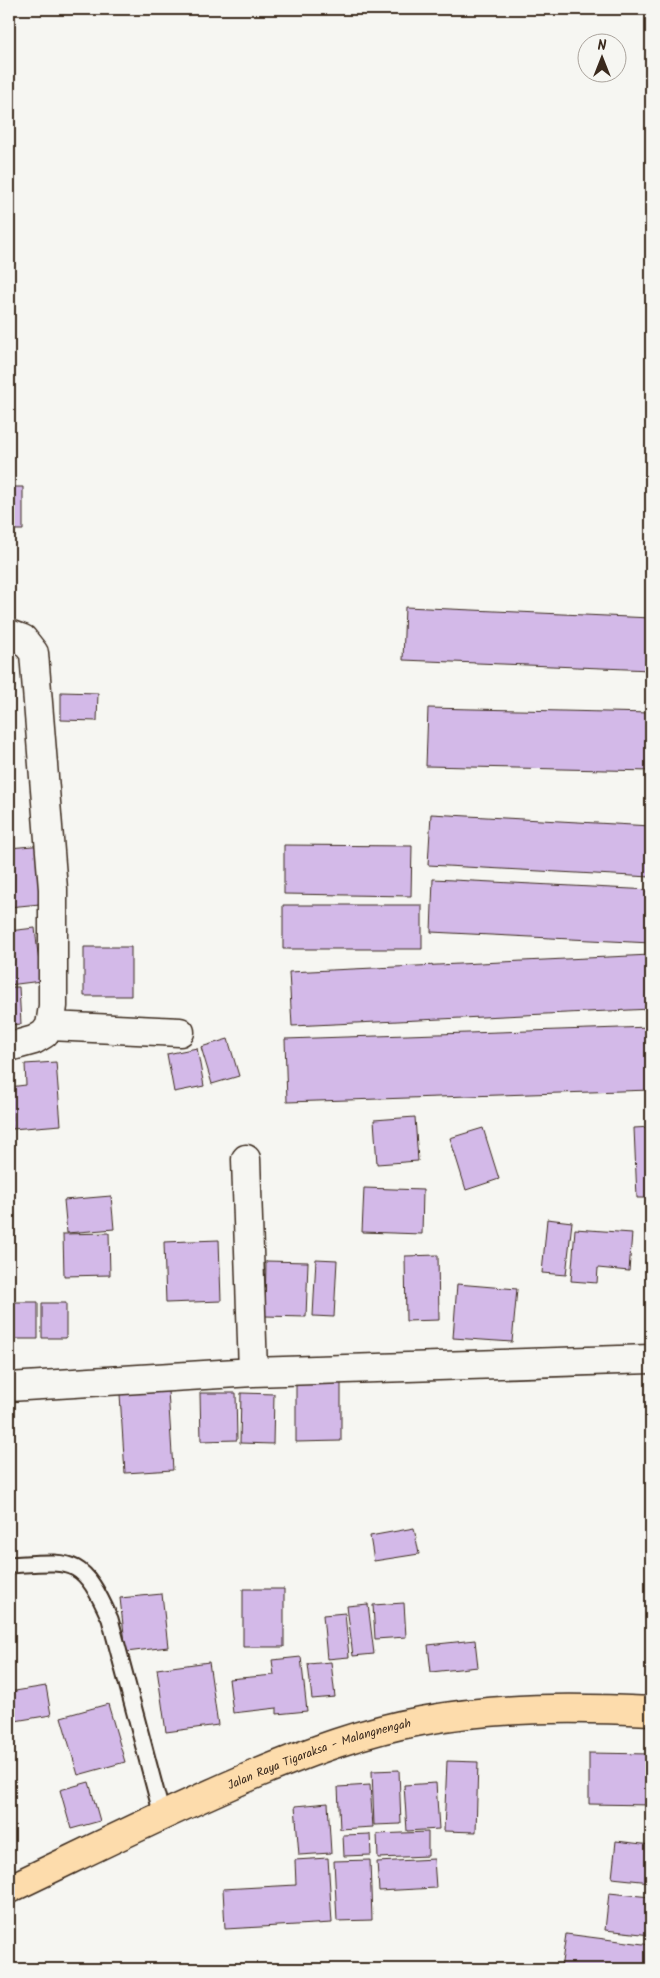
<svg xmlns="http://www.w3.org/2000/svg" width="660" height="1978" font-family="Kalam,sans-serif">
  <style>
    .building { fill: #d3b9e8; stroke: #3b2a1e }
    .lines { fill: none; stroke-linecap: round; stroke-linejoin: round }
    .service-casing { stroke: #3b2a1e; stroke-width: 19 }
    .minor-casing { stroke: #3b2a1e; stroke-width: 31 }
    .primary-casing { stroke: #3b2a1e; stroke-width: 31 }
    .service { stroke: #f6f6f2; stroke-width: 15 }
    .minor { stroke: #f6f6f2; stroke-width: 28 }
    .primary { stroke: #fddcac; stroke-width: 28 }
    .labels { text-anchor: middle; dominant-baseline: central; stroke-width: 4; stroke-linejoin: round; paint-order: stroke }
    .street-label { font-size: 12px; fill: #3b2a1e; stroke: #f6f6f2 }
  </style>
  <rect width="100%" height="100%" fill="#f6f6f2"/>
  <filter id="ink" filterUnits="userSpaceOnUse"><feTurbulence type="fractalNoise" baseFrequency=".02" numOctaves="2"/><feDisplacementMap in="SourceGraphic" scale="10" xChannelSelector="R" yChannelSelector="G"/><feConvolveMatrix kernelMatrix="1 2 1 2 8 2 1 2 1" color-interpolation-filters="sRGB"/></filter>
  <g filter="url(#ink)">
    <!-- building -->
    <path class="building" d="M9,487H23V530H9Z
      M405,607L651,618V670L403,660Z
      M61,692L98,693L97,721L61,720Z
      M428,708L651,713V771L426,766Z
      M431,814L651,826V877L428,865Z
      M44,845L50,903L9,907V848Z
      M284,845L412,846L411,896L284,894Z
      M433,879L651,890V943L431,932Z
      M283,905H422V949H283Z
      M35,928L41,981L9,985V931Z
      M84,947H131V996H84Z
      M651,955V1009L292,1026L289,972Z
      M9,987H19L21,1024L9,1025Z
      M651,1027V1090L287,1102L285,1039Z
      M228,1039L239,1076L212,1084L201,1047Z
      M197,1048L204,1086L174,1092L167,1054Z
      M56,1062L61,1125L12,1129L9,1087L26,1085L25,1064Z
      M415,1117L418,1161L377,1164L374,1120Z
      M651,1127V1198H637L634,1128Z
      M483,1128L499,1179L466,1190L450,1138Z
      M364,1188L423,1190L422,1234L362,1232Z
      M111,1196L114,1229L67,1233L64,1200Z
      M547,1219L572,1222L566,1275L542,1273Z
      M575,1229L632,1233L629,1271L598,1268L597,1283L571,1281Z
      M109,1233L110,1275L64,1276L63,1234Z
      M219,1240L221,1301L166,1303L164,1242Z
      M438,1255L439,1320L406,1321L405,1256Z
      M316,1259L337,1260L334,1317L313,1316Z
      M266,1261L308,1262L306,1317L265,1316Z
      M457,1284L517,1289L512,1342L453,1338Z
      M9,1286L11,1343H9Z
      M14,1302H38V1339H14Z
      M42,1303H66V1338H42Z
      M296,1383H341V1441L296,1442Z
      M168,1391L173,1470L125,1473L120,1394Z
      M200,1393H236L237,1440L201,1441Z
      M241,1393L274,1394L273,1444L240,1443Z
      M414,1528L419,1554L374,1561L370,1536Z
      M243,1589H284V1647H243Z
      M162,1594L168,1647L126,1652L120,1598Z
      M404,1603L406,1637L375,1639L373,1605Z
      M368,1604L374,1654L353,1656L347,1606Z
      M345,1613L349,1657L327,1659L323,1615Z
      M475,1640L478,1667L431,1672L428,1645Z
      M301,1657L307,1711L277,1714V1708L233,1713L229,1679L274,1675L272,1660Z
      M209,1662L218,1725L166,1732L157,1669Z
      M331,1662L335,1697L312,1699L308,1664Z
      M46,1686L51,1715L9,1722V1692Z
      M108,1704L125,1762L78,1775L61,1717Z
      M589,1753L651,1754V1805L589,1804Z
      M447,1761L478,1762L476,1832L444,1831Z
      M399,1770L401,1824L374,1825L372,1771Z
      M89,1782L100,1821L71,1829L60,1790Z
      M436,1783L439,1829L407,1831L404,1785Z
      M370,1785L373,1827L340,1829L338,1787Z
      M328,1803L331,1853L299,1855L295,1806Z
      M428,1832V1856L378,1858L377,1834Z
      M370,1834L371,1855L344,1856L343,1835Z
      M616,1841L651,1845V1882L612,1878Z
      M328,1858L332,1923L225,1929L223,1889L296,1885L295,1860Z
      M434,1859L436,1888L379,1891L377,1862Z
      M370,1860L372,1920L337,1921L334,1861Z
      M609,1893L651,1897V1935L605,1930Z
      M566,1934L651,1945V1969H561Z"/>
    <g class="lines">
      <!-- service casing -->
      <g class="service-casing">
        <path id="service" d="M9,1565C73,1561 82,1556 110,1619L162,1815"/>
      </g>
      <!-- minor casing -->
      <g class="minor-casing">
        <path id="minor" d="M9,634L23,639L34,653L53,889V1006L50,1026L44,1034L34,1040L9,1047
          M50,1026L180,1032
          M246,1159L253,1372
          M9,1387L253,1372L651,1359"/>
      </g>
      <!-- primary casing -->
      <g class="primary-casing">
        <g id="primary">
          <path id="s1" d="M9,1889C91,1850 172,1809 256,1774C309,1752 364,1731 421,1721C497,1707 574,1707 651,1711"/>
        </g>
      </g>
      <!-- service -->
      <use href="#service" class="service"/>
      <!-- minor -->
      <use href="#minor" class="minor"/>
      <!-- primary -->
      <use href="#primary" class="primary"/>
    </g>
  </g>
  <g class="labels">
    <!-- street labels -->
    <g class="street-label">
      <text stroke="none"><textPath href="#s1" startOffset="339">Jalan Raya Tigaraksa - Malangnengah</textPath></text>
    </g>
  </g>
  <!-- margin -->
  <rect width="660" height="1978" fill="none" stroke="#f6f6f2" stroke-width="30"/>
  <rect x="15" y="15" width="630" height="1948" fill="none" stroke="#3b2a1e" stroke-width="2" filter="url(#ink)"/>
  <!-- north arrow -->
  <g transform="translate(602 58)"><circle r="24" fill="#f6f6f2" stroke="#aba49d"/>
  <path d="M0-4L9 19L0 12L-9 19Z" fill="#3b2a1e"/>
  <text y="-8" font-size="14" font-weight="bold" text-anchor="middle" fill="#3b2a1e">N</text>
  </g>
</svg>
